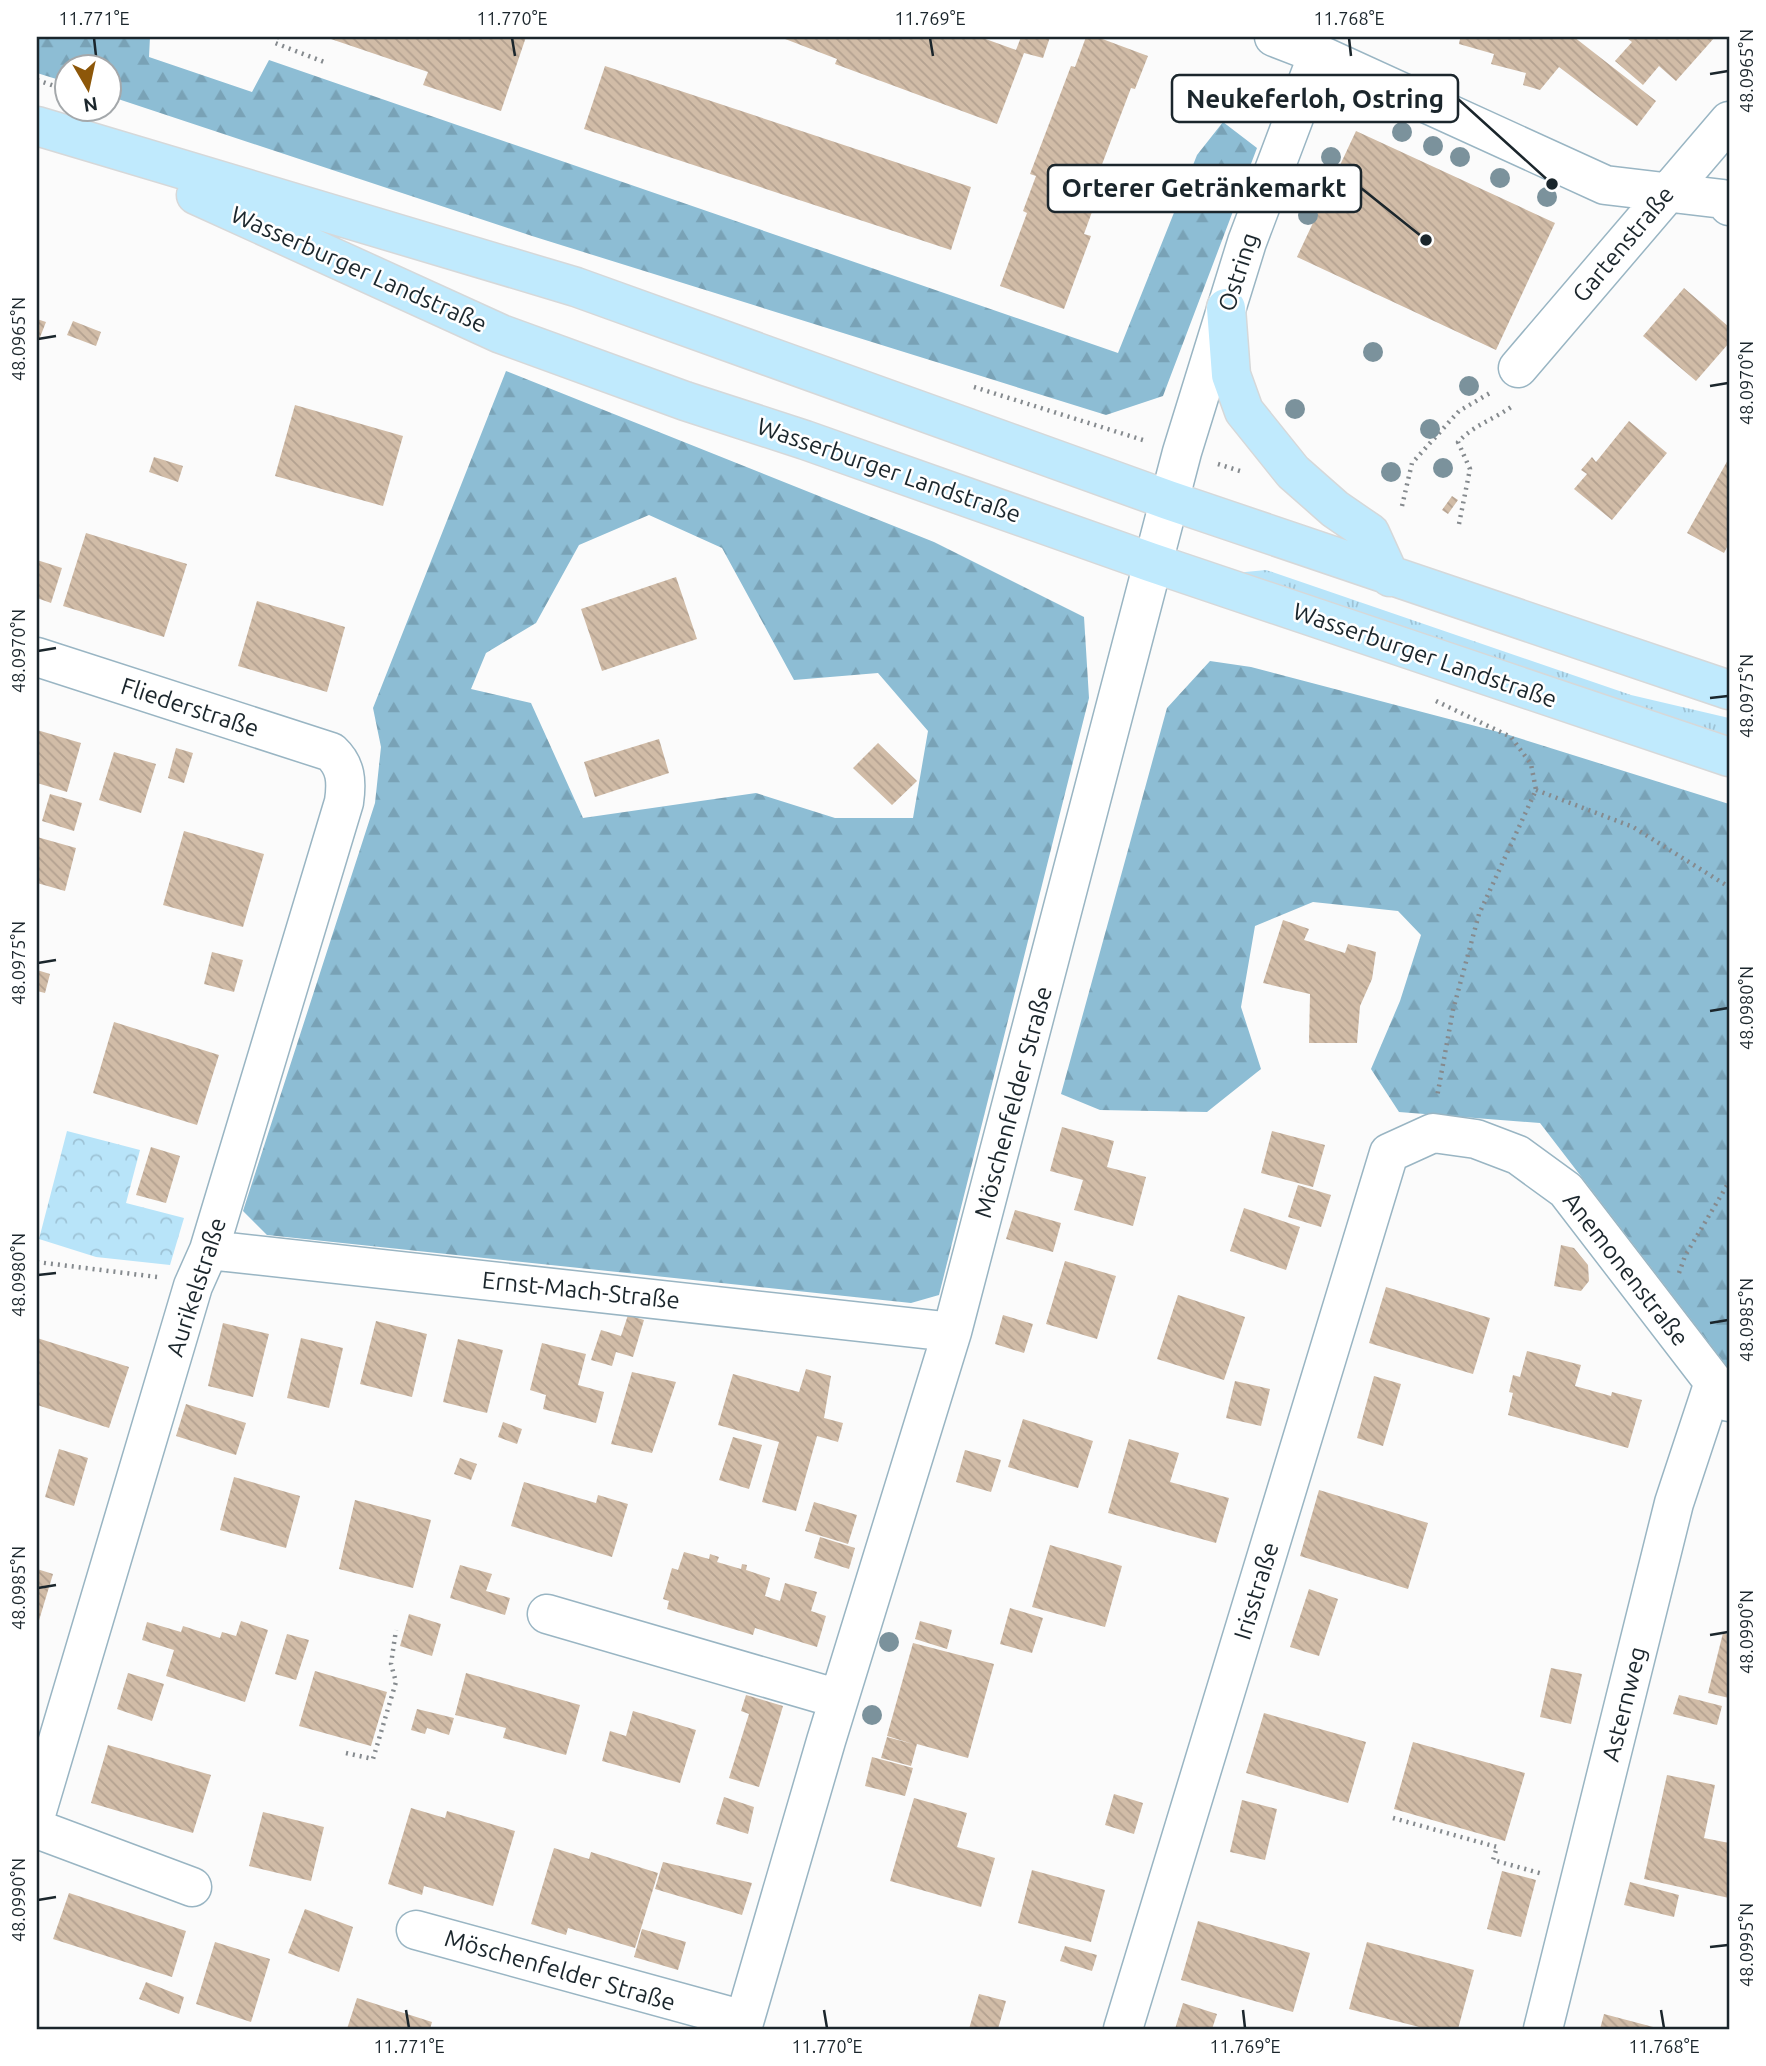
<svg xmlns="http://www.w3.org/2000/svg" width="1766" height="2066" font-family="Ubuntu,sans-serif">
  <style>
    .grass { fill: url(#grass-tufts) }
    .forest { fill: url(#forest-firs); fill-rule: evenodd }
    .park { fill: url(#park-crowns) }
    .building { fill: url(#building-back-hatch) }
    .lines { fill: none; stroke-linecap: round; stroke-linejoin: round }
    .minor-casing { stroke: #99b5c3; stroke-width: 41 }
    .major-casing { stroke: #d6d8d9; stroke-width: 41 }
    .path { stroke: #858a8e; stroke-width: 4.5; stroke-dasharray: 2 5; stroke-linecap: butt }
    .minor { stroke: #fff; stroke-width: 38 }
    .major { stroke: #c0eafd; stroke-width: 38 }
    .tree { fill: #7b929c }
    .ticks { fill: none; stroke: #1b262c; stroke-width: 2.5 }
    .labels { text-anchor: middle; dominant-baseline: central; stroke-width: 5; stroke-linejoin: round; paint-order: stroke }
    .street-label { font-size: 24px; fill: #1b262c; stroke: #fff }
    .leader { fill: none; stroke: #1b262c; stroke-width: 2.5 }
    .callout-dot { fill: #1b262c; stroke: #fff; stroke-width: 2.5 }
    .callout { fill: #fff; stroke: #1b262c; stroke-width: 2.5 }
    .callout-label { font-size: 26px; text-anchor: middle; font-weight: bold; fill: #1b262c }
    .neatline { fill: none; stroke: #1b262c; stroke-width: 2.5 }
    .ticks-label { font-size: 18px; text-anchor: middle; fill: #1b262c }
  </style>
  <defs>
    <pattern id="grass-tufts" width="24" height="20" patternUnits="userSpaceOnUse" patternTransform="scale(1.75)"><rect width="24" height="20" fill="#b8e4f9"/><path d="M3 7l-1-3M5 7V3M7 7l1-3M15 17l-1-3M17 17v-4M19 17l1-3" fill="none" stroke="#9ec3d6"/></pattern>
    <pattern id="forest-firs" width="22" height="20" patternUnits="userSpaceOnUse" patternTransform="scale(1.75)"><rect width="22" height="20" fill="#8dbdd4"/><path d="M5 1l3.5 6h-7zM16 11l3.5 6h-7z" fill="#79a2b6"/></pattern>
    <pattern id="park-crowns" width="20" height="18" patternUnits="userSpaceOnUse" patternTransform="scale(1.75)"><rect width="20" height="18" fill="#b8e4f9"/><path d="M2 6a3 3 0 1 1 6 0M12 15a3 3 0 1 1 6 0" fill="none" stroke="#9ec3d6"/></pattern>
    <pattern id="building-back-hatch" width="6" height="6" patternUnits="userSpaceOnUse" patternTransform="scale(1.75)"><rect width="6" height="6" fill="#d1bca7"/><path d="M-1 5l2 2M0 0l6 6M5-1l2 2" fill="none" stroke="#b3a190"/></pattern>
  </defs>
  <rect width="100%" height="100%" fill="#fbfbfb"/>
  <!-- grass -->
  <path class="grass" d="M1266,570L1631,695L1729,718V739L1235,573Z"/>
  <!-- forest -->
  <path class="forest" d="M37,37H150L149,57L252,92L269,60L1118,353L1197,155L1223,122L1257,148L1163,396L1106,415L532,236L109,96L108,66H66V82L37,73Z
    M506,371L934,542L1084,617L1089,698L939,1295L911,1303L267,1235L243,1211L375,803L381,747L373,708ZM649,515L722,548L794,680L878,673L928,731L913,818H835L756,793L583,818L531,703L471,689L486,653L536,623L579,545Z
    M1210,661L1251,667L1506,734L1729,804V1369L1540,1123L1399,1112L1371,1069L1400,1001L1421,935L1398,911L1313,902L1255,926L1241,1007L1261,1069L1207,1112L1100,1110L1061,1094L1167,708Z"/>
  <!-- park -->
  <path class="park" d="M67,1131L140,1150L126,1203L184,1218L170,1265L96,1257L39,1239Z"/>
  <!-- building -->
  <path class="building" d="M325,37H526L501,111L423,85L428,72Z
    M780,37H980L1016,50L1021,37H1050L1043,58L1024,53L997,124L835,64L837,59Z
    M1086,37H1097L1148,56L1135,89L1131,88L1090,196L1097,198L1084,234L1091,236L1064,309L1000,286L1027,213L1023,211L1036,176L1030,174L1071,66L1075,67Z
    M1455,37H1574L1656,101L1637,126L1559,67L1540,90L1523,85L1526,73L1491,64L1494,54L1459,44L1460,39Z
    M1630,37H1715L1676,81L1659,66L1643,85L1615,61L1632,42L1628,39Z
    M605,66L971,187L951,250L584,129Z
    M1356,131L1555,223L1496,350L1297,257Z
    M1684,288L1729,327V343L1696,381L1643,336Z
    M37,319L46,322L37,345Z
    M73,321L101,332L96,346L67,335Z
    M295,405L403,436L383,506L275,476Z
    M1629,421L1667,453L1612,520L1574,489L1587,474L1581,470L1592,457L1596,462Z
    M154,457L183,466L178,482L149,472Z
    M1729,458V543L1724,553L1687,533Z
    M1452,496L1458,500L1448,514L1442,510Z
    M86,533L187,564L164,637L63,606Z
    M37,560L62,568L51,603L37,598Z
    M676,577L697,639L602,671L581,609Z
    M257,601L345,627L327,692L238,666Z
    M37,730L81,743L67,792L37,783Z
    M659,739L669,773L595,797L584,762Z
    M878,743L917,781L892,805L853,768Z
    M176,748L193,753L184,783L168,778Z
    M114,752L156,764L141,813L99,800Z
    M50,794L82,803L74,831L42,821Z
    M184,831L264,854L243,927L163,905Z
    M37,837L76,848L65,891L37,883Z
    M1283,920L1309,929L1304,940L1345,953L1348,944L1376,952L1372,979L1360,1006L1357,1043H1309L1310,994L1263,983Z
    M212,952L243,960L234,992L204,984Z
    M37,970L50,974L45,993L37,991Z
    M114,1022L219,1055L197,1125L93,1093Z
    M1062,1127L1114,1141L1107,1167L1146,1177L1133,1226L1074,1210L1083,1180L1050,1171Z
    M1272,1131L1325,1145L1313,1187L1261,1173Z
    M151,1147L180,1156L166,1203L136,1195Z
    M1298,1185L1331,1195L1321,1227L1288,1217Z
    M1244,1208L1300,1227L1286,1270L1230,1251Z
    M1015,1210L1061,1223L1053,1252L1006,1239Z
    M1561,1245L1574,1248L1588,1265L1589,1281L1581,1291L1554,1286Z
    M1065,1261L1116,1276L1097,1339L1046,1324Z
    M1386,1287L1490,1318L1473,1374L1369,1343Z
    M1178,1295L1245,1317L1224,1380L1157,1359Z
    M628,1315L644,1320L633,1357L616,1352L612,1366L591,1360L601,1330L621,1336Z
    M1003,1315L1033,1324L1024,1353L995,1344Z
    M376,1321L427,1334L412,1397L360,1384Z
    M223,1323L269,1334L253,1397L208,1386Z
    M37,1338L129,1367L109,1428L37,1405Z
    M301,1338L343,1348L329,1408L287,1398Z
    M458,1339L503,1350L487,1413L443,1402Z
    M542,1343L586,1354L578,1385L604,1392L596,1423L543,1409L546,1395L530,1390Z
    M1527,1351L1581,1365L1575,1386L1611,1396L1612,1392L1642,1400L1628,1448L1508,1415L1513,1393L1509,1392L1513,1375L1520,1377Z
    M806,1369L831,1376L824,1418L843,1423L838,1442L817,1436L796,1511L762,1502L779,1442L718,1425L733,1374L799,1392Z
    M632,1372L676,1382L652,1453L611,1444Z
    M1374,1376L1401,1384L1383,1446L1357,1438Z
    M1235,1381L1270,1389L1261,1426L1226,1418Z
    M186,1404L246,1423L236,1455L176,1436Z
    M1023,1419L1093,1441L1078,1488L1008,1467Z
    M503,1422L522,1429L517,1444L498,1437Z
    M733,1437L762,1445L749,1489L719,1480Z
    M1129,1439L1179,1453L1170,1482L1229,1498L1216,1543L1108,1513Z
    M59,1449L88,1458L74,1506L45,1497Z
    M965,1450L1001,1460L991,1492L956,1482Z
    M460,1458L477,1464L471,1480L454,1474Z
    M234,1477L300,1496L286,1548L220,1530Z
    M524,1482L596,1503L598,1495L628,1504L612,1557L511,1526Z
    M1319,1490L1428,1523L1408,1589L1300,1556Z
    M355,1500L431,1520L413,1588L339,1569Z
    M814,1502L857,1515L848,1544L805,1531Z
    M820,1537L855,1548L849,1569L814,1558Z
    M1050,1545L1122,1566L1105,1627L1032,1607Z
    M684,1552L709,1559L710,1554L719,1557L717,1562L741,1569L742,1564L747,1565L746,1570L770,1578L765,1596L780,1601L785,1583L817,1592L811,1611L826,1616L817,1647L755,1628L753,1635L667,1609L669,1601L663,1599L672,1568L678,1570Z
    M460,1565L492,1574L486,1591L510,1598L505,1615L450,1598Z
    M37,1569L53,1574L37,1627Z
    M1309,1589L1338,1599L1319,1656L1290,1647Z
    M1010,1608L1043,1618L1032,1653L1000,1644Z
    M409,1614L441,1624L432,1656L400,1646Z
    M241,1621L268,1630L245,1702L166,1676L174,1650L142,1640L147,1622L181,1632L183,1626L220,1638L222,1632L236,1636Z
    M920,1621L952,1630L947,1649L915,1639Z
    M1723,1633L1729,1635V1698L1708,1693Z
    M287,1634L309,1640L296,1680L275,1674Z
    M913,1643L994,1664L968,1758L917,1744L911,1766L881,1758L887,1737L913,1744L887,1736Z
    M1551,1668L1582,1674L1571,1724L1540,1717Z
    M315,1671L387,1692L371,1746L299,1726Z
    M128,1673L164,1684L152,1721L117,1709Z
    M466,1673L580,1705L566,1755L503,1738L506,1728L455,1715Z
    M746,1695L783,1706L759,1787L729,1778L749,1714L741,1711Z
    M1679,1695L1722,1706L1717,1725L1673,1714Z
    M417,1709L454,1718L449,1735L427,1728L425,1734L411,1730Z
    M633,1711L696,1730L680,1783L602,1761L610,1731L626,1736Z
    M1264,1713L1366,1742L1348,1803L1246,1773Z
    M1413,1742L1525,1773L1505,1841L1394,1809Z
    M108,1745L211,1775L193,1833L91,1803Z
    M872,1757L913,1768L905,1796L865,1786Z
    M1667,1775L1715,1785L1704,1838L1729,1843V1898L1644,1879Z
    M1114,1794L1143,1803L1134,1834L1105,1825Z
    M724,1797L754,1807L748,1834L716,1824Z
    M914,1798L967,1813L957,1847L995,1858L981,1907L890,1881Z
    M1242,1800L1277,1809L1265,1860L1230,1852Z
    M411,1808L445,1818L447,1811L515,1831L493,1906L424,1886L422,1895L388,1884Z
    M263,1812L324,1827L311,1881L249,1866Z
    M554,1848L589,1859L591,1852L658,1873L635,1948L568,1928L566,1935L531,1924Z
    M663,1862L752,1883L742,1915L655,1889Z
    M1032,1870L1105,1890L1091,1942L1018,1923Z
    M1502,1871L1536,1880L1521,1937L1487,1929Z
    M1630,1882L1679,1895L1674,1917L1624,1905Z
    M69,1893L186,1931L172,1977L53,1939Z
    M305,1909L353,1927L339,1972L288,1953Z
    M1198,1921L1310,1953L1293,2012L1181,1980Z
    M642,1929L686,1942L678,1970L634,1957Z
    M215,1942L270,1959L251,2022L196,2004Z
    M1367,1942L1474,1970L1458,2029H1427L1349,2009Z
    M1065,1946L1097,1955L1092,1971L1060,1961Z
    M146,1982L184,1997L179,2014L139,1999Z
    M979,1994L1006,2001L998,2029H969Z
    M357,1998L432,2022L430,2029H347Z
    M1183,2003L1217,2014L1212,2029H1175Z
    M1604,2014L1657,2028V2029H1600Z"/>
  <g class="lines">
    <!-- minor casing -->
    <g class="minor-casing">
      <path id="minor" d="M1274,37L1318,54L1605,185L1723,199L1729,206
        M1518,368L1729,121
        M37,657L331,752C346,766 347,781 344,802L209,1250L193,1286L37,1811
        M209,1250L952,1332
        M547,1614L839,1699
        M37,1829L192,1887
        M416,1930L744,2020
        M742,2029L826,1741L952,1332L1182,452L1247,242L1318,54
        M1123,2029L1389,1153L1433,1133L1476,1139L1518,1155L1566,1190L1729,1402
        M1543,2029L1674,1503L1714,1382"/>
    </g>
    <!-- major casing -->
    <g class="major-casing">
      <path id="major" d="M37,126L576,287L1168,500L1729,690
        M196,195L501,334L685,401L805,440L1150,562L1729,757
        M1226,308L1231,375L1244,411L1293,472L1335,509L1370,533L1390,577"/>
    </g>
    <!-- path -->
    <path class="path" d="M277,37L275,43L324,62
      M37,80L66,90
      M974,387L1146,441
      M1218,464L1243,472
      M1402,506L1412,463L1459,411L1490,393
      M1459,524L1470,469L1458,442C1475,424 1495,419 1514,405
      M1436,701L1511,737L1531,764L1536,790L1479,914L1453,1010L1437,1097
      M1536,790L1633,827L1729,887
      M37,1262L157,1277
      M1679,1273L1685,1256L1729,1182
      M346,1753L373,1759L396,1682L391,1664L396,1630
      M1393,1818L1497,1847L1493,1860L1543,1874"/>
    <!-- minor -->
    <use href="#minor" class="minor"/>
    <!-- major -->
    <use href="#major" class="major"/>
  </g>
  <!-- trees -->
  <g class="tree">
    <circle cx="1402" cy="132" r="10"/>
    <circle cx="1433" cy="146" r="10"/>
    <circle cx="1331" cy="157" r="10"/>
    <circle cx="1460" cy="157" r="10"/>
    <circle cx="1500" cy="178" r="10"/>
    <circle cx="1547" cy="197" r="10"/>
    <circle cx="1308" cy="215" r="10"/>
    <circle cx="1373" cy="352" r="10"/>
    <circle cx="1469" cy="386" r="10"/>
    <circle cx="1295" cy="409" r="10"/>
    <circle cx="1430" cy="429" r="10"/>
    <circle cx="1443" cy="468" r="10"/>
    <circle cx="1391" cy="472" r="10"/>
    <circle cx="889" cy="1642" r="10"/>
    <circle cx="872" cy="1715" r="10"/>
  </g>
  <!-- ticks -->
  <path class="ticks" d="M94,38L96,56M512,38L515,56M930,38L933,56M1349,38L1351,56M1710,74L1728,71M38,339L56,336M1710,386L1728,383M38,651L56,648M1710,698L1728,696M38,963L56,960M1710,1011L1728,1008M38,1275L56,1273M1710,1323L1728,1320M38,1588L56,1585M1710,1635L1728,1632M38,1900L56,1897M1710,1947L1728,1945M406,2010L409,2028M824,2010L827,2028M1243,2010L1245,2028M1661,2010L1664,2028"/>
  <g class="labels">
    <!-- street labels -->
    <g class="street-label">
      <text transform="translate(1623 244) rotate(-50)">Gartenstraße</text>
      <text transform="translate(359 269) rotate(24)">Wasserburger Landstraße</text>
      <text transform="translate(1238 272) rotate(-72)">Ostring</text>
      <text transform="translate(889 470) rotate(19)">Wasserburger Landstraße</text>
      <text transform="translate(1425 655) rotate(19)">Wasserburger Landstraße</text>
      <text transform="translate(190 707) rotate(18)">Fliederstraße</text>
      <text transform="translate(1013 1102) rotate(-75)">Möschenfelder Straße</text>
      <text transform="translate(1626 1269) rotate(52)">Anemonenstraße</text>
      <text transform="translate(196 1287) rotate(-72)">Aurikelstraße</text>
      <text transform="translate(581 1290) rotate(6)">Ernst-Mach-Straße</text>
      <text transform="translate(1256 1591) rotate(-73)">Irisstraße</text>
      <text transform="translate(1624 1704) rotate(-76)">Asternweg</text>
      <text transform="translate(560 1970) rotate(16)">Möschenfelder Straße</text>
    </g>
  </g>
  <!-- callouts -->
  <path class="leader" d="M1552 184L1458 99M1426 240L1361 188"/>
  <g class="callout-dot">
    <circle cx="1552" cy="184" r="7"/>
    <circle cx="1426" cy="240" r="7"/>
  </g>
  <g class="callout">
    <rect x="1172" y="75" width="286" height="47" rx="7"/>
    <rect x="1048" y="165" width="313" height="47" rx="7"/>
  </g>
  <g class="callout-label">
    <text x="1315" y="108">Neukeferloh, Ostring</text>
    <text x="1204" y="197">Orterer Getränkemarkt</text>
  </g>
  <!-- border -->
  <rect width="1766" height="2066" fill="none" stroke="#ffffff" stroke-width="77"/>
  <!-- north arrow -->
  <g transform="translate(88 88) rotate(171)"><circle r="33" fill="#ffffff" stroke="#a4a8ab" stroke-width="2"/>
  <path d="M0-5L12 26L0 18L-12 26Z" fill="#8d5709"/>
  <text y="-10" font-size="19" font-weight="bold" text-anchor="middle" fill="#1b262c">N</text>
  </g>
  <rect x="38" y="38" width="1690" height="1990" class="neatline"/>
  <g class="ticks-label">
    <text x="94" y="25">11.771°E</text>
    <text x="512" y="25">11.770°E</text>
    <text x="930" y="25">11.769°E</text>
    <text x="1349" y="25">11.768°E</text>
    <text transform="translate(1747 71) rotate(-90)" y="6">48.0965°N</text>
    <text transform="translate(19 339) rotate(-90)" y="6">48.0965°N</text>
    <text transform="translate(1747 383) rotate(-90)" y="6">48.0970°N</text>
    <text transform="translate(19 651) rotate(-90)" y="6">48.0970°N</text>
    <text transform="translate(1747 696) rotate(-90)" y="6">48.0975°N</text>
    <text transform="translate(19 963) rotate(-90)" y="6">48.0975°N</text>
    <text transform="translate(1747 1008) rotate(-90)" y="6">48.0980°N</text>
    <text transform="translate(19 1275) rotate(-90)" y="6">48.0980°N</text>
    <text transform="translate(1747 1320) rotate(-90)" y="6">48.0985°N</text>
    <text transform="translate(19 1588) rotate(-90)" y="6">48.0985°N</text>
    <text transform="translate(1747 1632) rotate(-90)" y="6">48.0990°N</text>
    <text transform="translate(19 1900) rotate(-90)" y="6">48.0990°N</text>
    <text transform="translate(1747 1945) rotate(-90)" y="6">48.0995°N</text>
    <text x="409" y="2053">11.771°E</text>
    <text x="827" y="2053">11.770°E</text>
    <text x="1245" y="2053">11.769°E</text>
    <text x="1664" y="2053">11.768°E</text>
  </g>
</svg>
